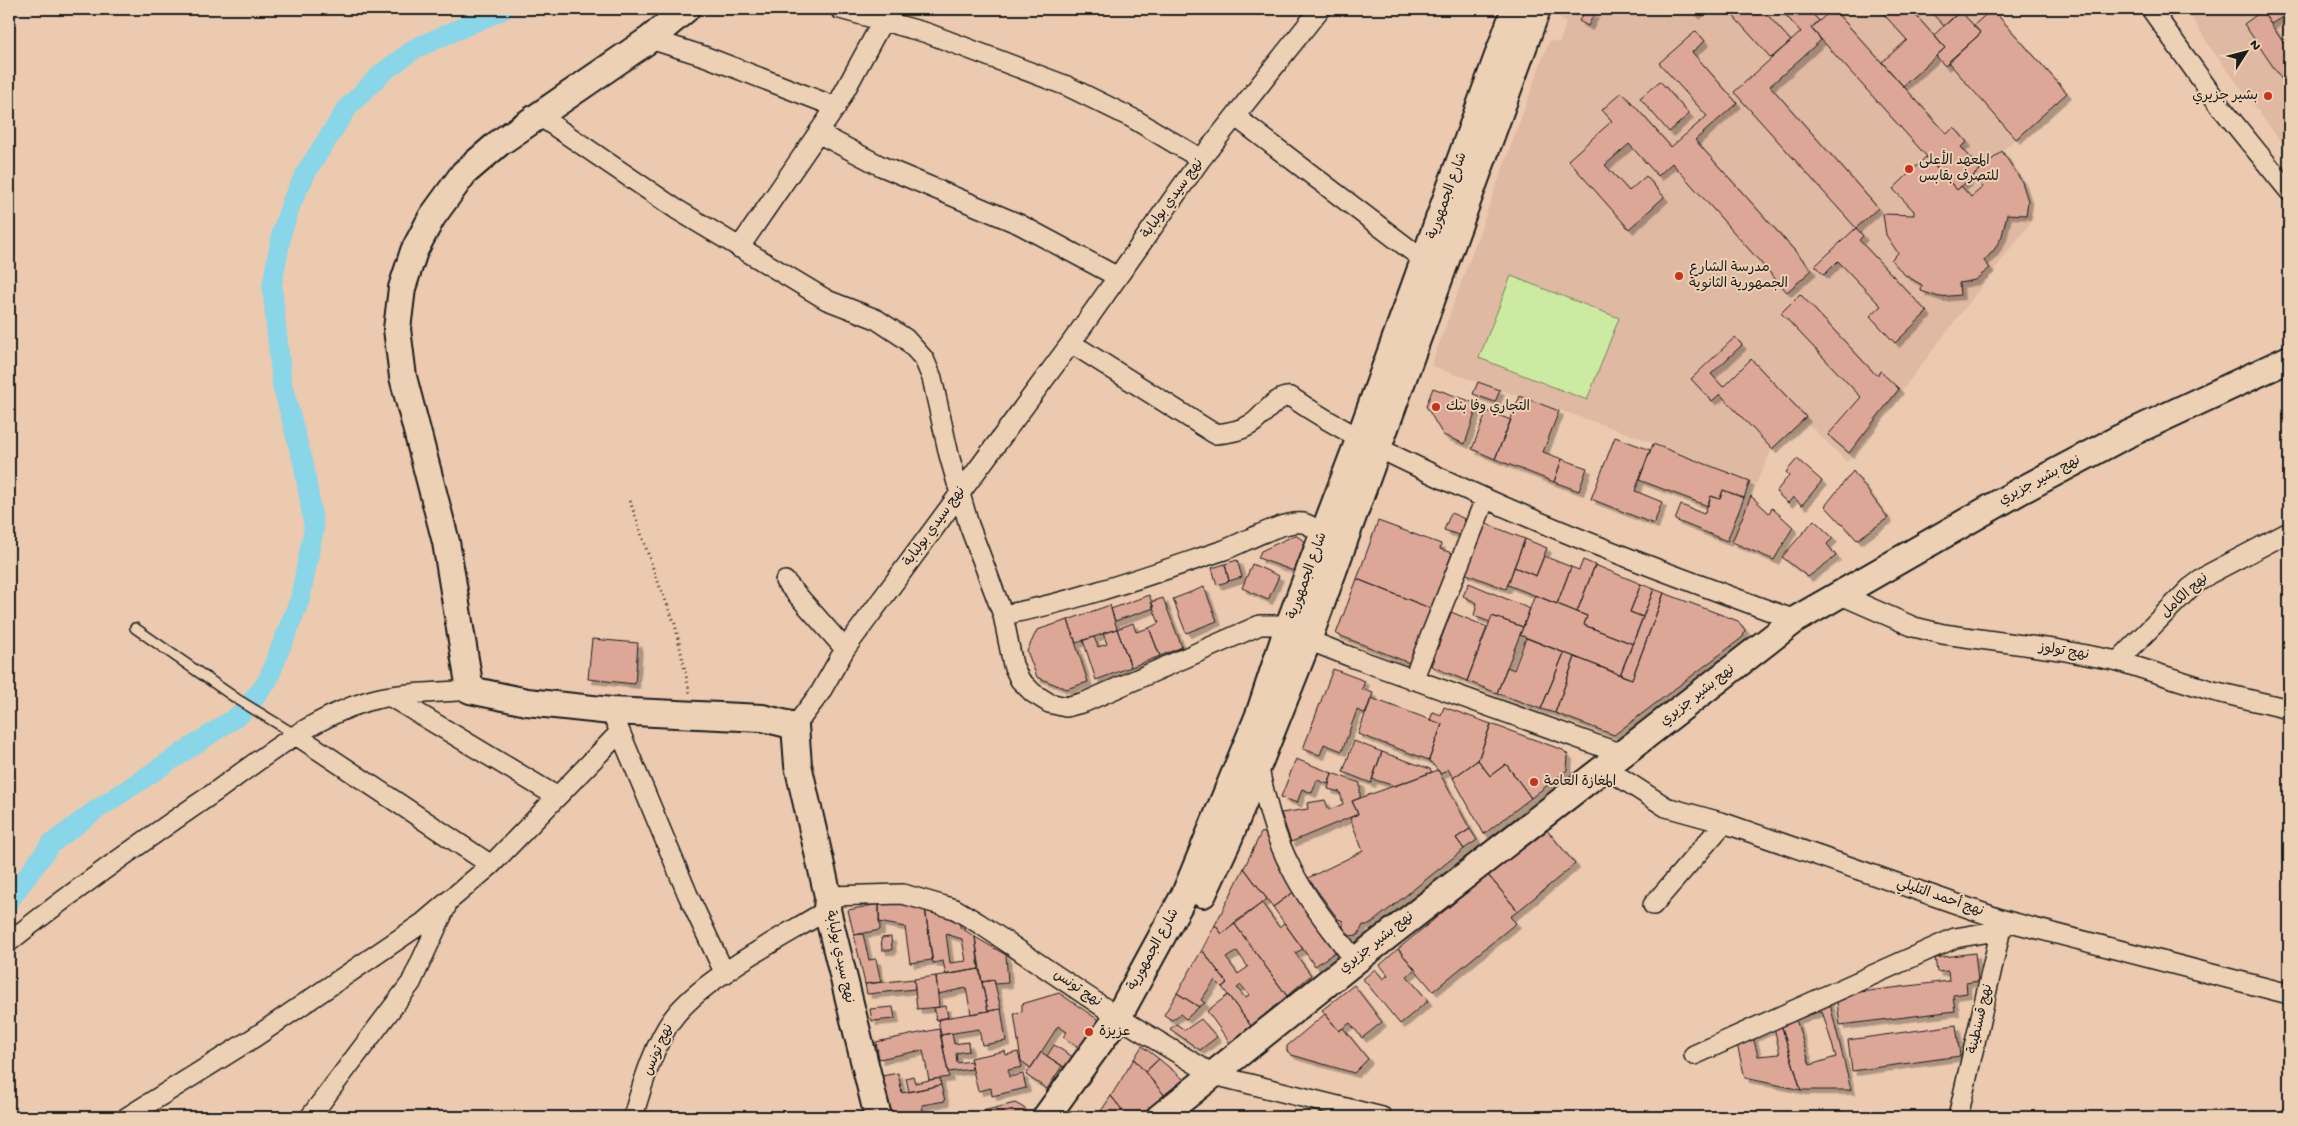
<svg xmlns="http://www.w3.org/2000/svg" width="2298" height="1126" font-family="'Gochi Hand','Playpen Sans Arabic',sans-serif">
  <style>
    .built { fill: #dfb9a2 }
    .green { fill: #cdeaa2; stroke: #74835f }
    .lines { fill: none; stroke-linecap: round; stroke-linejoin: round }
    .canal { stroke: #89d6e8; stroke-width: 20 }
    .building { fill: #dda798; stroke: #1c1c1c; fill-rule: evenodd; filter: url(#shadow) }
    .lane-casing { stroke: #1c1c1c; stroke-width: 12 }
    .street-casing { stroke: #1c1c1c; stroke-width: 22 }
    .secondary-casing { stroke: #1c1c1c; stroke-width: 30 }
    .path { stroke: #1c1c1c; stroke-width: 3; stroke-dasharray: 1 4; stroke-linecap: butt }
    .lane { stroke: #edd1b4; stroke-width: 9 }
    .street { stroke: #edd1b4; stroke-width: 19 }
    .secondary { stroke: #edd1b4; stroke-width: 26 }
    .poi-dot { fill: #c8321e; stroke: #edd1b4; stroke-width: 2 }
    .labels { text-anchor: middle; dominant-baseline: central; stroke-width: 4; stroke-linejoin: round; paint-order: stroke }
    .poi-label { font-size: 14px; fill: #1c1c1c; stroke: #edd1b4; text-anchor: start }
    .street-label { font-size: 14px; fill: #1c1c1c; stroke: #edd1b4 }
  </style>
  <defs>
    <filter id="shadow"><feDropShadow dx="4.5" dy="4.5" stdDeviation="0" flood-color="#0004"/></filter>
  </defs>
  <rect width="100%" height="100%" fill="#ebcaaf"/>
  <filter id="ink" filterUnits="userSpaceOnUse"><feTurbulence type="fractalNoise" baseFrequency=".02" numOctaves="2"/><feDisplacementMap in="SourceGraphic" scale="10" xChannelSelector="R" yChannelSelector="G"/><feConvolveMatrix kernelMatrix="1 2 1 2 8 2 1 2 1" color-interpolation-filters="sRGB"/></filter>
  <g filter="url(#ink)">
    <!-- built -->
    <path class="built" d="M1562,9H1992L2067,93L2002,151L2022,182L2028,209L2034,218L1847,462L1807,423L1772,449L1756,484L1638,437L1431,366L1549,41L1560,42L1566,23L1558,17Z
      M2187,9H2289V152L2210,47Z"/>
    <!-- green -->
    <path class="green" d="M1511,276L1619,318L1587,400L1479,358Z"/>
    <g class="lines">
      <!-- canal -->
      <path class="canal" d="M9,901L51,844L96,810L241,714L267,682L300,599L314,528L304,466L282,384L272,285L282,232L292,201L308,169L348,107L382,73L416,48L504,9"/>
    </g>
    <!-- building -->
    <path class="building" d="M1585,9L1594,14L1588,26L1579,21Z
      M1690,9H1702L1696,15Z
      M1727,9H1762L1791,41L1771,58Z
      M1780,9H1808L1819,21L1811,28L1821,40L1770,86L1878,208L1856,228L1734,92L1801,32Z
      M1833,9L1947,134L1954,127L1967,142L1961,147L1981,169L1957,190L1811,28Z
      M1879,9H1910L1945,48L1903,86L1882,62L1907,40Z
      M1928,9H1963L1944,26Z
      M1992,9L2067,93L2016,139L1948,62L1981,33L1973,26Z
      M2261,9H2289V13L2271,24Z
      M1960,11L1981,33L1945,66L1936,56L1945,48L1934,35Z
      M2262,11L2289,51V90L2244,24Z
      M1696,31L1705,41L1692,52L1737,103L1695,140L1812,270L1787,292L1672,163L1658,176L1629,144L1605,165L1629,191L1646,176L1664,197L1629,229L1568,160L1612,121L1602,110L1622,92L1671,147L1707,116L1659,63Z
      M1660,81L1689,114L1669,132L1640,98Z
      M2002,151L2022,182L2028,201L2026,215L2007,214L2002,236L1994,250L1984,261L1990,268L1975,280L1959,283L1960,295L1939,297L1921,291L1922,285L1905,275L1891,260L1898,253L1886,235L1883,214L1914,215V211L1893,189L1926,157L1957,190L1961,186L1971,197L1983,187L1973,176Z
      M1856,228L1863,236L1859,240L1927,312L1895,343L1870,316L1881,306L1838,261L1824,275L1815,266Z
      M1800,294L1877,376L1880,371L1899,389L1849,453L1828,435L1861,397L1781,313Z
      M1735,337L1742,345L1711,374L1723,387L1751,359L1806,417L1772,449L1720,394L1712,401L1691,379Z
      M1478,382L1500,390L1495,402L1473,394Z
      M1433,388L1478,404L1465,444L1443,435L1426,406Z
      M1520,396L1559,411L1543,452L1562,459L1554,482L1495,459Z
      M1487,411L1511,420L1495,459L1472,449Z
      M1615,437L1650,450L1635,491L1662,502L1654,524L1591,499Z
      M1653,444L1750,481L1744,498L1723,490L1720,499L1711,496L1708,506L1639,480Z
      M1562,459L1587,468L1579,491L1554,482Z
      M1797,459L1822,481L1802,505L1793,497L1788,503L1776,492L1789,475L1786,472Z
      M1853,471L1888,518L1857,540L1825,506Z
      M1723,490L1744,498L1727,541L1675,520L1681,505L1704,514L1711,496L1720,499Z
      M1751,496L1769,513L1772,508L1793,527L1774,560L1732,542Z
      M1451,513L1465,519L1459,535L1444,530Z
      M1814,520L1833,538L1827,544L1836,556L1808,577L1782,557Z
      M1378,521L1441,544L1440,549L1452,553L1432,609L1357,579Z
      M1484,523L1525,539L1506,589L1464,573Z
      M1295,535L1306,542L1294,571L1258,558L1261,551Z
      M1525,539L1547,548L1536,576L1514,567Z
      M1544,556L1571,567L1557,604L1508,585L1514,567L1536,576Z
      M1237,560L1242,577L1229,581L1225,564Z
      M1583,560L1595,565L1577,612L1557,604L1571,567L1579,570Z
      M1225,564L1229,581L1217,585L1212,568Z
      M1252,564L1279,576L1268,600L1242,588Z
      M1595,565L1641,584L1630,612L1643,617L1633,644L1584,625L1587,616L1577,612Z
      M1357,579L1432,609L1412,664L1336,634Z
      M1469,583L1530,609L1523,627L1492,616L1490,622L1474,616L1477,603L1463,596Z
      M1641,584L1654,589L1643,617L1630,612Z
      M1204,587L1217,621L1186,633L1173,599Z
      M1654,589L1664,593L1632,679L1620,675Z
      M1664,593L1738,621L1745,630L1743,637L1614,735L1555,713L1575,657L1632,679Z
      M1149,595L1154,608L1115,621L1111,609Z
      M1535,595L1587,616L1584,625L1633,644L1620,675L1520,635Z
      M1163,598L1182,647L1160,656L1149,628L1159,623L1151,602Z
      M1110,605L1117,629L1076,643L1068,620Z
      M1451,612L1487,627L1467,681L1431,666Z
      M1492,616L1523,627L1497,693L1467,681Z
      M1068,620L1088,682L1066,689L1037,677L1027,651L1037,630Z
      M1133,623L1136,632L1149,628L1160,656L1131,667L1117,629Z
      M1117,629L1131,667L1096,680L1083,640L1094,637L1098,647L1107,644L1103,633Z
      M1526,638L1564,653L1541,709L1497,693L1507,667L1514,670Z
      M592,639L638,643L635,684L588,679Z
      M1564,653L1575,657L1555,713L1541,709Z
      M1333,669L1365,681L1362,689L1373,693L1366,714L1357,710L1342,751L1324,744L1320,755L1303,749Z
      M1371,698L1442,724L1429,760L1358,734Z
      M1444,707L1491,724L1478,760L1453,778L1448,769L1441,774L1429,760L1442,724L1430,720L1433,712L1441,715Z
      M1491,724L1563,750L1568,755L1567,770L1531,798L1506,764L1490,776L1478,760Z
      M1354,741L1382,752L1371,783L1343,772Z
      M1382,752L1430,769L1432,772L1395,786L1372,779Z
      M1296,759L1332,773L1328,784L1317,780L1312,793L1302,789L1297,803L1281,797Z
      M1478,760L1490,776L1506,764L1531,798L1484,834L1453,778Z
      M1438,770L1470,829L1456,838L1464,849L1369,925H1363L1358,935L1349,936L1343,930V921L1338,919L1308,878L1363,851L1350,818L1358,814L1352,801Z
      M1332,773L1360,783V798L1352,801L1358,814L1291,842L1281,813L1308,809L1307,803L1325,800L1329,810L1343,804L1340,792L1328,789Z
      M1470,829L1477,840L1464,849L1456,838Z
      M1546,829L1575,864L1518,911L1488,875Z
      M1266,832L1295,891L1273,907L1244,868L1261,833Z
      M1244,868L1267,899L1222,934L1215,925Z
      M1488,875L1518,911L1510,917L1516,923L1433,991L1398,949Z
      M1295,891L1338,950L1315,966L1273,907Z
      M879,901L925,908L932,960L910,963L905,927L879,922Z
      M1262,903L1279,927L1284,923L1303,949L1295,953L1311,975L1287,996L1234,923Z
      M879,904L880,930L854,935L848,910Z
      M925,908L960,923V927L975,937L979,969L946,975L943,961L933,963ZM946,934L962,939L966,961L950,963Z
      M1234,923L1287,996L1251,1026L1222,987L1227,983L1202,950L1215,925L1222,934ZM1237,951L1248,967L1238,974L1226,958ZM1241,985L1249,995L1245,998L1237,988Z
      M863,934L869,960L876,959L881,982L865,984L854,935Z
      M891,937L892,950H882L881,938Z
      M975,937L1006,955L1008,983L995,984L994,980L982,982Z
      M1398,949L1415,969L1407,976L1428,1001L1400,1024L1363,979L1375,969L1383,979L1388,975L1380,965Z
      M1202,950L1227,983L1222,987L1215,980L1201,1000L1205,1003L1199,1007L1177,993Z
      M1975,953L1978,981L1966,983L1967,993L1953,995L1955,1011L1840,1025L1836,995L1949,981L1948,971L1937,972L1935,958Z
      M979,969L988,1011L971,1014L966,988L938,994L936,976Z
      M936,976L939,1007L917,1009L914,979Z
      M914,979L915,989L867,994L865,984Z
      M994,980L1001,1009L988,1011L982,982Z
      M1354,985L1382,1022L1362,1038L1350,1023L1339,1031L1322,1010Z
      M1059,993L1103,1023L1085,1051L1063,1037L1067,1032L1058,1026L1031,1068L1021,1061L1014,1013L1022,1012V1004Z
      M1177,993L1199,1007L1186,1019L1180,1014L1172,1020L1164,1015Z
      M1228,995L1251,1026L1230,1043L1207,1011Z
      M1828,996L1851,1090H1801L1781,1024ZM1822,1011L1836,1057L1810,1065L1796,1019Z
      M946,1006L948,1018L936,1020L934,1008Z
      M893,1007L895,1019L872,1021L870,1009Z
      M1001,1009L1006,1041L982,1045L979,1029L941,1035L938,1019Z
      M1325,1014L1339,1031L1343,1028L1368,1059L1354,1073L1292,1055L1287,1051V1046Z
      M1201,1019L1217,1037L1200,1050L1170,1029L1176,1024L1185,1030Z
      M1781,1024L1801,1090L1745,1078L1736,1040ZM1774,1027L1780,1054L1758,1056L1753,1037Z
      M1956,1025L1960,1056L1852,1071L1848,1040Z
      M939,1029L949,1077L929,1080L923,1050L879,1059L876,1042Z
      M952,1033L954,1044L968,1042L969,1051L956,1053L957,1063L971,1061L972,1069L948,1072L941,1035Z
      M1054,1045L1079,1061L1072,1072L1047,1056Z
      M1142,1046L1159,1059L1145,1072L1134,1059Z
      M1005,1051L1006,1055L1018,1052L1022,1067L1008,1070L1009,1077L1023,1074L1026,1088L992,1096L991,1088L978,1091L970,1058Z
      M1041,1052L1062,1066L1047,1089L1026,1075Z
      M1134,1059L1167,1098L1142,1117H1128L1111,1096Z
      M1159,1059L1188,1083L1167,1098L1145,1072Z
      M898,1073L902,1093L941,1085L945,1101L922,1105L923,1111L910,1114V1117H893L882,1076Z
      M913,1076L915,1083L940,1078L941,1085L909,1092L906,1078Z
      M1111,1096L1128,1117H1097Z
      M1015,1103L1024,1108L1030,1117H985L983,1111Z"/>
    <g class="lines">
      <!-- lane casing -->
      <g class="lane-casing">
        <path id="lane" d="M135,628L237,699L296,735"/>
      </g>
      <!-- street casing -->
      <g class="street-casing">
        <path id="street" d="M840,9L927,33L1067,86L1134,119L1201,159
          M2151,9L2220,106L2289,191
          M650,39L704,56L836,107
          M538,115L676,209L827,300L876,319L906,339L924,359L932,378L949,455L969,525L1003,615L1013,665L1020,680L1033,693L1049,703L1066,707L1085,702L1260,625H1279L1308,640L1351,657L1622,754
          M1236,117L1425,261
          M818,133L881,166L1019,224L1116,276
          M739,248L836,107L882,22L886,9
          M1071,343L1215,434C1229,433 1241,431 1253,423C1263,416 1277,394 1291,397C1342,432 1398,458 1454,484C1565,536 1680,578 1795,620
          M785,581L845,649
          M1841,595L1914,627L1943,634L2060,650L2118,661L2213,691L2289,709
          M1003,615C1078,601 1152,574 1224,550C1243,543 1283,520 1303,523C1309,524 1318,531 1323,534
          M2118,661L2190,588L2209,574L2289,532
          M1413,680L1485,499
          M391,697L556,796
          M795,726L820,693L845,649L1071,343L1201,159L1320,9
          M620,732L688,895L725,974
          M296,735L491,865
          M1258,765C1266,801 1274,836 1291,868C1307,901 1333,930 1355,961
          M1604,767L1666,807L1724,823L2003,920L2289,994
          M828,896L903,894L955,909L980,924L1118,1017L1214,1075L1382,1117
          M1653,905L1724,823
          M9,942C75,889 145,840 215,792C262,758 311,718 368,701C400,692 436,693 470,690
          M1694,1055L1955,938L2002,930
          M127,1117L255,1037L424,922L491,865L620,732L611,711
          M310,1117L411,983L446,907
          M633,1117C642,1085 656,1037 678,1012C711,974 783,937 827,910
          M1958,1117L2003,920"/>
      </g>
      <!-- secondary casing -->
      <g class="secondary-casing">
        <path id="secondary" d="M686,9L650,39L499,143L464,173L432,217L414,251L402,288L397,329L403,377L446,542L470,690L527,702L611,711L763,718L795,726L798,765L828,896L827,910L878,1117
          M1203,894L1229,838L1308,640L1537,9
          M1046,1117L1118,1017L1185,894L1259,715L1287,630L1359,440L1515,9
          M1160,1117L1355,961L1795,620L2020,491L2120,438L2289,359"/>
      </g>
      <!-- path -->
      <path class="path" d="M630,501L656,577L675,624L690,694"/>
      <!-- lane -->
      <use href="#lane" class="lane"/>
      <!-- street -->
      <use href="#street" class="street"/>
      <!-- secondary -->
      <use href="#secondary" class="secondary"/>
    </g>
  </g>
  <!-- markers -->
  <g class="poi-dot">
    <circle cx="2268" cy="96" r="5"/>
    <circle cx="1909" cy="169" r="5"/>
    <circle cx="1679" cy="276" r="5"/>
    <circle cx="1436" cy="407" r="5"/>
    <circle cx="1534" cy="782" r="5"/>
    <circle cx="1089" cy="1032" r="5"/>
  </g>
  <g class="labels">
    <!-- poi labels -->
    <g class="poi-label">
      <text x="2258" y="96" text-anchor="end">بشير جزيري</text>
      <text x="1919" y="161">المعهد الأعلى<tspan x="1919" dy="16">للتصرف بقابس</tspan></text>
      <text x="1689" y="268">مدرسة الشارع<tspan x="1689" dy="16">الجمهورية الثانوية</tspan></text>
      <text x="1446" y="407">التجاري وفا بنك</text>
      <text x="1544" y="782">المغازة العامة</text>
      <text x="1099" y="1032">عزيزة</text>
    </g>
    <!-- street labels -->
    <g class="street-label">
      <text transform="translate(1448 196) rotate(-70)">شارع الجمهورية</text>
      <text transform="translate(1173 199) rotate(-54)">نهج سيدي بولبابة</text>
      <text transform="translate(2040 481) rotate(-28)">نهج بشير جزيري</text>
      <text transform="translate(935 527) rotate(-54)">نهج سيدي بولبابة</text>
      <text transform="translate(1308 576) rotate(-70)">شارع الجمهورية</text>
      <text transform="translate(2185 596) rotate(-42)">نهج الكامل</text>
      <text transform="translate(2064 652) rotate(9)">نهج تولوز</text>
      <text transform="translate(1698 696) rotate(-38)">نهج بشير جزيري</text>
      <text transform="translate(1940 898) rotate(19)">نهج أحمد التليلي</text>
      <text transform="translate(1377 943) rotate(-38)">نهج بشير جزيري</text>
      <text transform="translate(1154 950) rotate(-61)">شارع الجمهورية</text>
      <text transform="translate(839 957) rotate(78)">نهج سيدي بولبابة</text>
      <text transform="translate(1077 989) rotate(34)">نهج تونس</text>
      <text transform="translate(1981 1019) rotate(-77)">نهج قسنطينة</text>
      <text transform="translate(659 1050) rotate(-66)">نهج تونس</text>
    </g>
  </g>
  <!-- margin -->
  <rect width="2298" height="1126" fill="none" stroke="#edd1b4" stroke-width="30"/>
  <rect x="15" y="15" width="2268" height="1096" fill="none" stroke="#1c1c1c" stroke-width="2" filter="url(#ink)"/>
  <!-- north arrow -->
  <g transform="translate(2246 52) rotate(54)" stroke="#edd1b4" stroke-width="4" paint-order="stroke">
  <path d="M0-4L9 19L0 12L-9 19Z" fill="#1c1c1c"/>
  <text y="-8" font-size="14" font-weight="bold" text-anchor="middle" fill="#1c1c1c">N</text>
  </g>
</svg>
